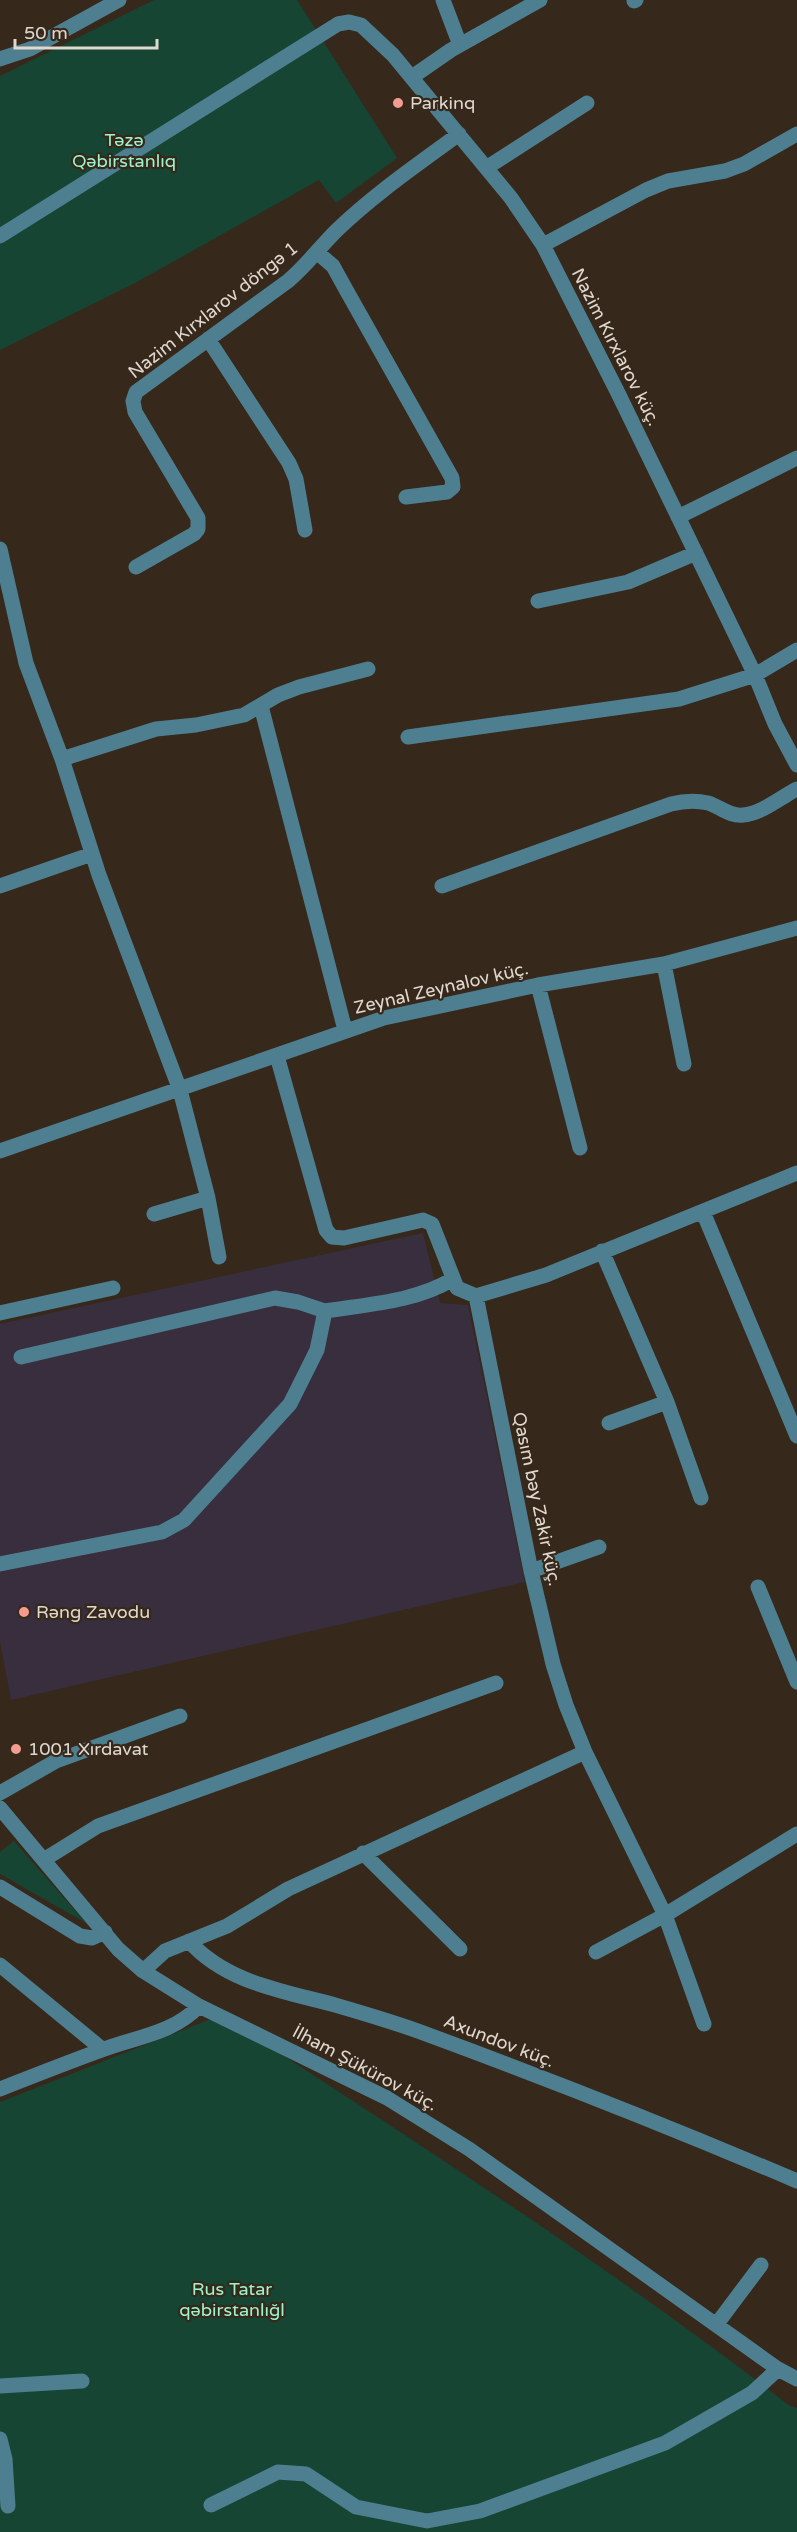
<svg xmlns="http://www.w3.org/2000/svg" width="797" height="2532" font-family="'Varela Round',sans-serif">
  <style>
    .industrial { fill: #392e3d }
    .green { fill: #164633 }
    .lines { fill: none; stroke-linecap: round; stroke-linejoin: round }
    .minor { stroke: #4e7f90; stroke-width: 15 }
    .poi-dot { fill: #f59c91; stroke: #36281a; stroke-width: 2 }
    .labels { text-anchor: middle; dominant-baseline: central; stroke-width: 4.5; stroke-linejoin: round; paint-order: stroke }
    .poi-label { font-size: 18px; fill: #e0d7ce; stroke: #36281a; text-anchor: start }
    .park-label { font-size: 18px; fill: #9cf4cd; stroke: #36281a }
    .street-label { font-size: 18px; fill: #e0d7ce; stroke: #36281a }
  </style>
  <rect width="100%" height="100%" fill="#36281a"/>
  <!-- industrial -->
  <path class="industrial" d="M423,1233L440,1303L468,1305L525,1582L11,1700L0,1641V1324Z"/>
  <!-- green -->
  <path class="green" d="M154,0H297L397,158L336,203L319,180L135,283L0,350V76Z
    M14,1841L86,1923L0,1874V1852Z
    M221,2015C414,2141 608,2265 790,2406L797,2408V2532H0V2102Z"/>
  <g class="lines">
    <!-- minor -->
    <path class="minor" d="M443,0L460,45
      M634,1L636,0
      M0,59L30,49L119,0
      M412,77L451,50L540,0
      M486,168L587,103
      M0,236L338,24L349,22L361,25L393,55L511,198L543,245L618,393L755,675L775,724L797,765
      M543,245L646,190L668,181L725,171L744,164L797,134
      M318,253L333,266L344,286L452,478L453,487L447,492L406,497
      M208,339L289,463L296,479L305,530
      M678,517L797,458
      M0,549L26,663L62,759L99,875L180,1090L208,1198L219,1257
      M136,567L194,534L198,529V518L135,412L133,401L136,392L288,281C306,266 319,248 336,231C373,195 417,165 459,134
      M538,601L628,582L696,553
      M261,706L345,1030
      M408,737L679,699L755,675L797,650
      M62,759L156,729L196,725L244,715L278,695L299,687L368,669
      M0,886L92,854
      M442,886L671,804C683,801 695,800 708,803C719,806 730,817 743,815C761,814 781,797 797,789
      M664,964L684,1064
      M538,985L580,1148
      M277,1056L326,1230L332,1237L344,1238L423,1220L432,1224L457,1288L476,1296
      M0,1151L384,1018L538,985L664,964L797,928
      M703,1212L797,1436
      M154,1214L208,1198
      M602,1251L667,1402L701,1498
      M0,1313L113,1288
      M21,1357L275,1298L298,1302L325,1311
      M609,1423L667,1402
      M0,1564L162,1532L184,1520L290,1404L317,1350L325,1311C368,1304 415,1302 453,1279
      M531,1571L599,1547
      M758,1587L797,1682
      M0,1793L56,1761L180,1716
      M0,1808L118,1949L143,1971L199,2006L387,2098L469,2149L778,2369L797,2379
      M363,1853L460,1949
      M45,1859L98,1826L496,1683
      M0,1887L80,1936L92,1938L105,1932
      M189,1941C226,1983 284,1991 335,2005C366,2014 397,2023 426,2034C551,2080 675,2129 797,2181
      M596,1952L665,1915L797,1834
      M0,1965L102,2049
      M143,1971L165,1951L227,1926L288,1889L585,1752
      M704,2024L665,1915L585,1752L566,1705L553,1664L531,1571L476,1296L546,1275L797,1173
      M0,2089C33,2076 66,2063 99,2051C134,2037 173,2034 199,2006
      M716,2325L761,2265
      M0,2386L82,2381
      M0,2439L5,2459L8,2506
      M211,2505L278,2472L306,2474L356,2507L427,2521L480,2511L665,2443L752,2393L778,2369"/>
  </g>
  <!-- markers -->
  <g class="poi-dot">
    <circle cx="398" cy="103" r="6"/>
    <circle cx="24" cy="1612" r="6"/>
    <circle cx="16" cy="1749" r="6"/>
  </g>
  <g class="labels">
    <!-- poi labels -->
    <g class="poi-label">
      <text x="410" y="103">Parkinq</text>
      <text x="36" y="1612">Rəng Zavodu</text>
      <text x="28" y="1749">1001 Xırdavat</text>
    </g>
    <!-- park labels -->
    <g class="park-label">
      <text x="124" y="140">Təzə<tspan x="124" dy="21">Qəbirstanlıq</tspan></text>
      <text x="232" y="2289">Rus Tatar<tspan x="232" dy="21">qəbirstanlığl</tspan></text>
    </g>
    <!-- street labels -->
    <g class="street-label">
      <text transform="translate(213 310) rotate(-38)">Nazim Kırxlarov döngə 1</text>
      <text transform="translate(616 347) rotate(63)">Nazim Kırxlarov küç.</text>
      <text transform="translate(441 988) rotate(-13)">Zeynal Zeynalov küç.</text>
      <text transform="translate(537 1499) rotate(78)">Qasım bəy Zakir küç.</text>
      <text transform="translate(499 2041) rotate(21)">Axundov küç.</text>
      <text transform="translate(365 2068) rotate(28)">İlham Şükürov küç.</text>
    </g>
  </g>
  <!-- scale -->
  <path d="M15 39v9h142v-9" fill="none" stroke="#e0d7ce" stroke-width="3"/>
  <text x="24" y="39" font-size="18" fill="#e0d7ce" stroke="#36281a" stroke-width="4.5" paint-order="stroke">50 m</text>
</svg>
